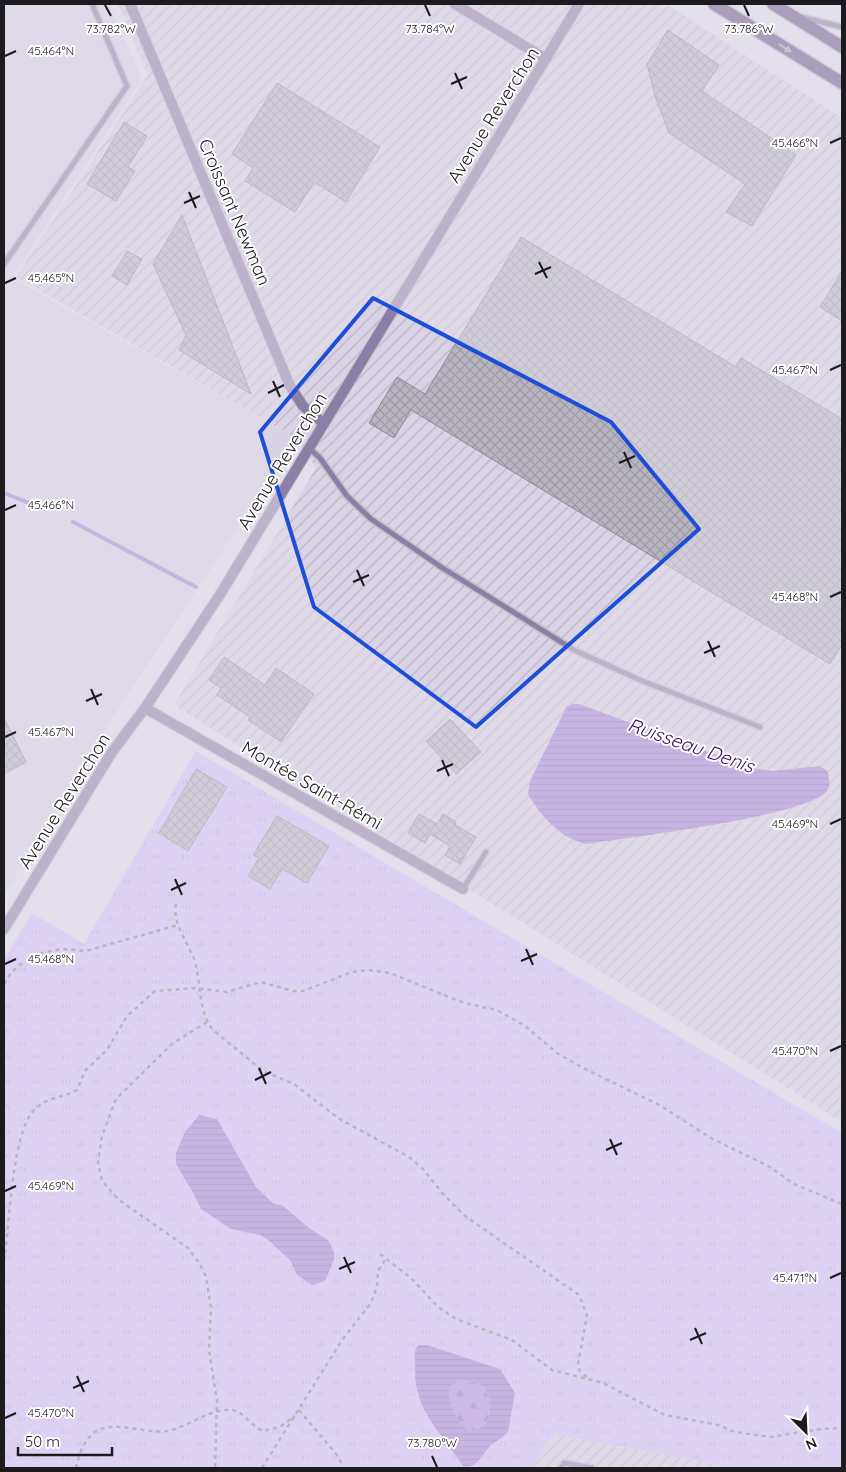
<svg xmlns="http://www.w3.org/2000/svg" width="846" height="1472" font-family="Quicksand,sans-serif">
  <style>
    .built { fill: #d9d3e5 }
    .industrial { fill: url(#industrial-furrows) }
    .grass { fill: url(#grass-tufts) }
    .forest { fill: url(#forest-firs) }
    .water { fill: url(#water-rules); fill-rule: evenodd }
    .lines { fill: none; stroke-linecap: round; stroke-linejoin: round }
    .stream { stroke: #a282d8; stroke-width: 4 }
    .building { fill: url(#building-cross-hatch); stroke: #8d8a94 }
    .lane-casing { stroke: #bfbcc6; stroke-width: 8 }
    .street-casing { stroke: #bfbcc6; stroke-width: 12 }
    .secondary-casing { stroke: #bfbcc6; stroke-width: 15 }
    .path { stroke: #85838b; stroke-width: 2.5; stroke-dasharray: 4 4; stroke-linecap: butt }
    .lane { stroke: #8c7fa5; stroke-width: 5 }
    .street { stroke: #8c7fa5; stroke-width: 10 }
    .secondary { stroke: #645086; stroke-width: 12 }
    .oneway { fill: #aa9fbc }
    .marked { fill: none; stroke: #1d4ed8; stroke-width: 4; stroke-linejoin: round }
    .ticks { fill: none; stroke: #1b1a1e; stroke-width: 2 }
    .labels { text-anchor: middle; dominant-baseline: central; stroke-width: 4; stroke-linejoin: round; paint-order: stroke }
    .street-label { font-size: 18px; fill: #1b1a1e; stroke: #fff }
    .water-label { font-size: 19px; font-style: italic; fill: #35105d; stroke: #fff }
    .ticks-label { font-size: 12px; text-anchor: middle; fill: #1b1a1e; stroke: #fff; stroke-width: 4; stroke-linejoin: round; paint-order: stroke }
  </style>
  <defs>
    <pattern id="industrial-furrows" width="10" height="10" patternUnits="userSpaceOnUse" patternTransform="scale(1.25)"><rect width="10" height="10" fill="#d9d3e5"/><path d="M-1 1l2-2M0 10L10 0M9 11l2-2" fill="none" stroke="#bab5c4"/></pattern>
    <pattern id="grass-tufts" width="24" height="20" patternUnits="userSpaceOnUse" patternTransform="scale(1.25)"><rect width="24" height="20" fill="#d8c4ff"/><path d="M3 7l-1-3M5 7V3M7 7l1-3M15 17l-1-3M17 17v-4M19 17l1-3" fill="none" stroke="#b9a8da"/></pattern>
    <pattern id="forest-firs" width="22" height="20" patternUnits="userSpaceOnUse" patternTransform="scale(1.25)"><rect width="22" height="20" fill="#ae8de4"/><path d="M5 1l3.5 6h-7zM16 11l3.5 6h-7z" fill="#8d72b8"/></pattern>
    <pattern id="water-rules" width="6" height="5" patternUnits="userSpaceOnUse" patternTransform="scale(1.25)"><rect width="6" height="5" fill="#a282d8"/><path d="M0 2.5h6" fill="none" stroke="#836aaf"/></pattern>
    <pattern id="building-cross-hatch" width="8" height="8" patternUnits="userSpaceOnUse" patternTransform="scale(1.25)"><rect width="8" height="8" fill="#b9b5c0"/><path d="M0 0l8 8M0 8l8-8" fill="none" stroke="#9e9ba5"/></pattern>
  </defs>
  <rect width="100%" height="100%" fill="#e3dfeb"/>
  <!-- built -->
  <path class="built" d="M4,4H109L142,79L12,278L296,438L110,722L4,895Z"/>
  <!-- industrial -->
  <path class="industrial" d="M118,4H666L842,118V1122L174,705L316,468L296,438L16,277L148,75Z
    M553,1434L736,1468H532Z"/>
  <!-- grass -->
  <path class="grass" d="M196,751L842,1133V1468H736L553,1434L532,1468H4V960L32,913L84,944Z"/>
  <!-- forest -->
  <path class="forest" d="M460,1380C466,1381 475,1381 480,1385C493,1394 494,1419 480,1428C478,1430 472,1430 469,1431C454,1419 450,1406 449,1387Z"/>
  <!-- water -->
  <path class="water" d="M573,704H579L752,768L772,771L820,766L828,772C829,778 831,786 827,791C808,816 625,838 586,844C561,839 540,815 528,794L530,781L567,706Z
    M199,1115L217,1119L256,1187L274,1204L282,1205L309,1228L329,1241L334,1252V1260L325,1281L312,1285L297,1275L290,1260L268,1240L260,1235L231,1229L201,1209L191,1189L176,1164V1153L185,1132Z
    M418,1345H427L500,1369L515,1393L508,1432C503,1437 497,1441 491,1445C482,1454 478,1469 463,1466C441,1432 414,1411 415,1368C415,1359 413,1352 418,1345ZM460,1380C466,1381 474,1381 479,1384C493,1392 494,1420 480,1428C477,1430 472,1430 469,1431C454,1419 450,1406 449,1387Z"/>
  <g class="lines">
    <!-- stream -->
    <path class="stream" d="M4,493L44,509
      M73,522L196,587"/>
  </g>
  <!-- building -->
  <path class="building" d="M668,30L719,65L702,91L796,155L752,226L726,212L745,184L669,133L656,99L647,64Z
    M277,83L380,147L346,202L314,182L295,212L245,181L253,168L232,154Z
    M124,122L147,136L128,167L135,171L116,201L87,184Z
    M182,215L251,394L179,350L186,335L153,264Z
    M521,237L736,367L741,358L842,419V645L830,664L411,410L394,438L369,423L397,377L425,394Z
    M127,251L142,259L127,285L112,276Z
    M842,271V321L820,307Z
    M224,657L265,685L276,668L314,694L281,742L248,720L250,717L217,695L221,688L209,680Z
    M4,718L26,762L4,774Z
    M450,719L481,752L456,774L426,741Z
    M196,769L227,787L188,851L159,833Z
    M419,814L437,824L443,814L456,822L455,825L476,837L460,864L445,855L450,846L430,834L425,843L408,833Z
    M277,816L329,846L307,883L282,869L270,889L248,876L259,858L253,855Z"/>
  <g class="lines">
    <!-- lane casing -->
    <g class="lane-casing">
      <path id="lane" d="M801,17L842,27
        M4,264L127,86L92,4
        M309,448L320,458L347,496L371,519L441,567L574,650L640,680L760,727
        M463,889L486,852
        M561,1468L564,1463L592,1468"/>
    </g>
    <!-- street casing -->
    <g class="street-casing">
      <path id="street" d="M130,4L290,386L303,406L324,424
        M455,4L546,59
        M145,708L463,889
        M4,929L112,752L145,708L221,593L579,4"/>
    </g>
    <!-- secondary casing -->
    <g class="secondary-casing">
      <path id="secondary" d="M714,4L842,83
        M773,4L842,47"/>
    </g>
    <!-- path -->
    <path class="path" d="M176,904C172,923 187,941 194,959C202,982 197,1010 213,1030L263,1071L294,1084L338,1118L409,1157L423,1169L444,1195L465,1216L579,1295L587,1315L578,1364L580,1371L588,1378
      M4,984L11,973L19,965L42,953L62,949L86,951L178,925
      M207,1022L172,1044L116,1099L102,1136L98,1163L102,1181L119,1200L188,1248L200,1264L206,1277L211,1308L209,1350L217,1401L215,1468
      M380,1254L411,1278L438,1307L456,1319L512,1340L552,1370L603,1383L665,1415L718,1425L735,1432L770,1437L821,1429L842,1428
      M4,1261C10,1226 11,1132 35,1109C47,1097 63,1098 77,1090L85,1071L107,1050L127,1016L155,991L196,988L226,992L261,982L293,991H303L352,972L369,970L390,973L464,1003L497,1010L525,1026L557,1053L583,1068L661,1106L711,1138L770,1167L794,1184L842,1204
      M299,1410L337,1455L344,1468
      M76,1468C79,1454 84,1437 99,1430C116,1421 146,1434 167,1431C189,1427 209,1408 232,1410C243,1411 251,1426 263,1431L280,1427L295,1416
      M262,1468L342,1340L371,1303L377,1286L378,1271L386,1258"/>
    <!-- lane -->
    <use href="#lane" class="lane"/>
    <!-- street -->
    <use href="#street" class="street"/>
    <!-- secondary -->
    <use href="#secondary" class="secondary"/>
  </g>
  <!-- one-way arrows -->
  <defs><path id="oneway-solid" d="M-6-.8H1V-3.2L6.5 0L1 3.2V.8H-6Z" transform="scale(1.25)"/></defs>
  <use class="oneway" href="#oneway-solid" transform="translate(785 48) rotate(32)"/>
  <!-- marked area -->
  <path d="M0 0H846V1472H0ZM373,298L611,422L699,529L476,727L314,607L260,432Z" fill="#e3dfeb" fill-opacity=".55" fill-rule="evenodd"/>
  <path class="marked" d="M373,298L611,422L699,529L476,727L314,607L260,432Z"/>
  <!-- ticks -->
  <path class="ticks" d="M105,5L111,16M425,5L430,16M744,5L749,16M5,56L16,51M455,73L462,89M451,84L467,77M830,143L841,138M189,192L196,208M184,203L200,196M539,262L547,278M535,274L551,267M5,283L16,278M830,370L841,365M273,381L280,397M268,393L284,385M624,452L631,468M619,463L635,456M5,510L16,505M357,570L364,586M353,582L369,575M830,597L841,592M708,641L715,657M704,653L720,646M91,689L98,705M86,701L102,694M5,737L16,732M442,760L449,776M437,771L453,764M830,824L841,819M175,879L182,895M171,890L186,883M526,949L533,965M521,961L537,954M5,964L16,959M830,1051L841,1046M259,1068L266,1084M255,1080L271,1072M610,1139L617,1155M606,1150L622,1143M5,1191L16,1186M344,1257L351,1273M339,1269L355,1262M830,1278L841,1273M695,1328L702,1344M690,1340L706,1333M77,1376L84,1392M73,1388L89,1381M5,1418L16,1413M432,1456L437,1467"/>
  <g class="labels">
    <!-- street labels -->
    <g class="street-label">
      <text transform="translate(493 115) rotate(-58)">Avenue Reverchon</text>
      <text transform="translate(235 212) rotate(67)">Croissant Newman</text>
      <text transform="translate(282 461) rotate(-59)">Avenue Reverchon</text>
      <text transform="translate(312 785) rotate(30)">Montée Saint-Rémi</text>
      <text transform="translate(64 801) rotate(-58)">Avenue Reverchon</text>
    </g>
    <!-- water labels -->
    <g class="water-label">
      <text transform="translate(691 745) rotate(19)">Ruisseau Denis</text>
    </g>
  </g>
  <g class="ticks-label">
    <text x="111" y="33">73.782°W</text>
    <text x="430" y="33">73.784°W</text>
    <text x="749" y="33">73.786°W</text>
    <text x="51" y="55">45.464°N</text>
    <text x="795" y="147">45.466°N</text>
    <text x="51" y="282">45.465°N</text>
    <text x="795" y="374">45.467°N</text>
    <text x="51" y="509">45.466°N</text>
    <text x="795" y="601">45.468°N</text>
    <text x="51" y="736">45.467°N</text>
    <text x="795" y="828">45.469°N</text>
    <text x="51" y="963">45.468°N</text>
    <text x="795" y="1055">45.470°N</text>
    <text x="51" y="1190">45.469°N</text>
    <text x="795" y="1282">45.471°N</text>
    <text x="51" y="1417">45.470°N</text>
    <text x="432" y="1447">73.780°W</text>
  </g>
  <!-- border -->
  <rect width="846" height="1472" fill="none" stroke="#1b1a1e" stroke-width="10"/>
  <!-- north arrow -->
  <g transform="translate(806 1432) rotate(156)" stroke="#ffffff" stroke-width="4" paint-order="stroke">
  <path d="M0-4L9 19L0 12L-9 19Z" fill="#1b1a1e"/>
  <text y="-8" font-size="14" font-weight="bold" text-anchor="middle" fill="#1b1a1e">N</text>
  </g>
  <!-- scale -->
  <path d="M18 1447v8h94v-8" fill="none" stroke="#1b1a1e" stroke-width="2.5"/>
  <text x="25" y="1447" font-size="15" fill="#1b1a1e" stroke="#ffffff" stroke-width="4" paint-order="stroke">50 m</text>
</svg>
